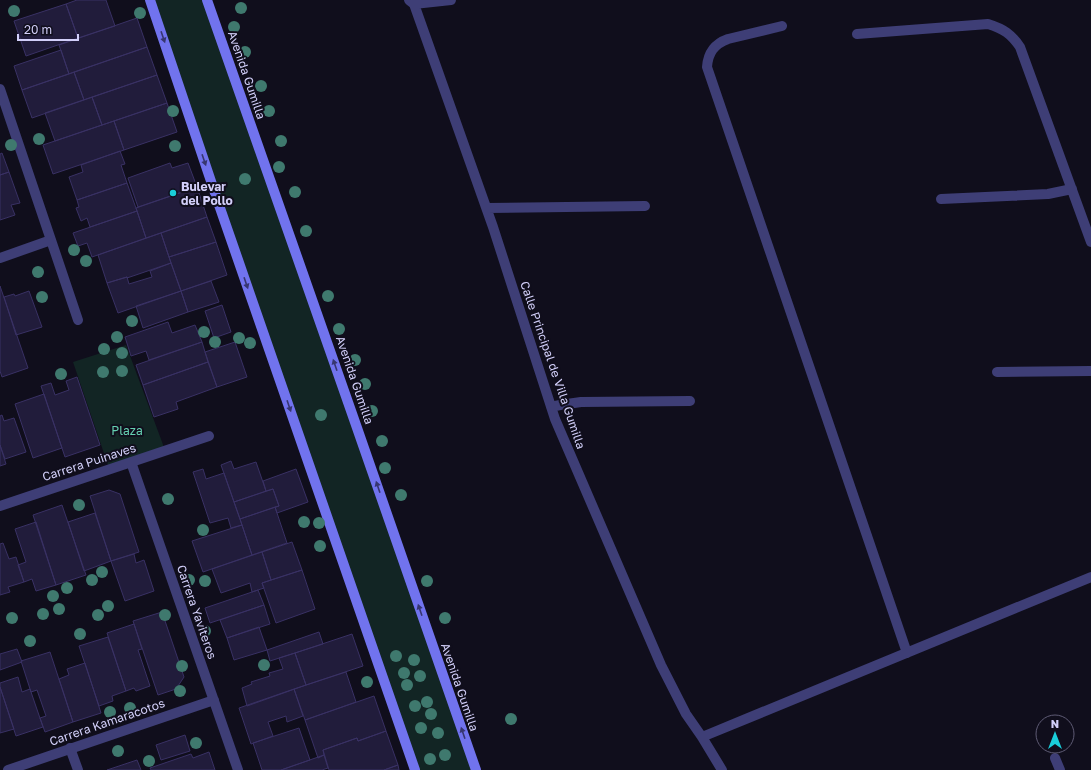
<svg xmlns="http://www.w3.org/2000/svg" width="1091" height="770" font-family="'Golos Text',sans-serif">
  <style>
    .green { fill: #122524 }
    .building { fill: #211c3b; stroke: #393164 }
    .lines { fill: none; stroke-linecap: round; stroke-linejoin: round }
    .street { stroke: #3e3e76; stroke-width: 10 }
    .secondary { stroke: #7173ee; stroke-width: 10 }
    .tree { fill: #3f796e }
    .oneway { fill: #373670 }
    .poi-dot { fill: #1aceda; stroke: #100e1c; stroke-width: 1.5 }
    .labels { text-anchor: middle; dominant-baseline: central; stroke-width: 4; stroke-linejoin: round; paint-order: stroke }
    .street-label { font-size: 12px; fill: #d2cff9; stroke: #100e1c }
    .poi-label { font-size: 12px; font-weight: bold; fill: #d2cff9; stroke: #100e1c; text-anchor: start }
    .park-label { font-size: 12px; fill: #65d0b1; stroke: #100e1c }
  </style>
  <rect width="100%" height="100%" fill="#100e1c"/>
  <!-- green -->
  <path class="green" d="M153,0H204L473,770H418Z
    M126,345L165,450L109,468L73,362Z"/>
  <!-- building -->
  <path class="building" d="M77,0H106L115,26L78,38L66,4Z
    M66,4L78,38L26,56L14,21Z
    M137,18L147,47L69,74L59,45Z
    M147,47L157,75L84,100L74,72Z
    M61,50L69,74L22,90L14,66Z
    M74,72L84,100L32,118L22,90Z
    M157,75L167,103L102,125L92,97Z
    M92,97L102,125L55,141L45,113Z
    M167,103L177,132L124,150L114,121Z
    M114,121L124,150L53,174L43,145Z
    M120,151L125,164L121,165L127,183L77,200L69,177L83,172L81,165Z
    M2,153L9,172L0,175V154Z
    M170,163L172,168L188,163L197,187L138,207L128,178Z
    M9,172L20,203L11,205L15,215L0,220V175Z
    M127,183L137,211L90,227L87,218L81,221L76,208L79,207L77,200Z
    M197,187L207,217L146,238L136,208Z
    M137,211L146,238L92,257L87,243L78,246L73,233Z
    M207,217L216,242L169,257L161,233Z
    M161,233L171,263L127,278V277L107,283L98,255Z
    M216,242L227,275L181,291L169,257Z
    M171,263L181,291L118,313L107,283L127,277L129,284L152,277L150,271Z
    M211,281L219,302L188,312L181,291Z
    M0,286L28,368L2,377L0,371Z
    M29,291L42,327L16,335L4,297L14,294L15,296Z
    M181,291L188,312L143,328L136,306Z
    M222,305L231,332L214,338L205,311Z
    M168,322L172,333L195,325L202,342L149,360L146,351L131,356L125,337Z
    M202,342L208,362L143,385L136,365Z
    M235,342L247,377L217,387L205,352Z
    M208,362L217,387L176,402L178,409L154,417L143,385Z
    M77,377L100,445L65,457L41,386L51,383L55,395L69,390L66,381Z
    M44,394L62,448L33,458L15,404Z
    M2,415L4,421L14,418L26,452L5,459L0,445V416Z
    M0,445L6,464L0,466Z
    M231,461L234,469L256,462L266,491L234,502L221,465Z
    M203,469L206,479L224,473L242,525L231,528L228,518L210,523L193,472Z
    M296,469L308,502L277,513L275,507L279,506L273,489L266,491L263,481Z
    M273,489L279,506L240,519L234,502Z
    M109,490L120,494L139,552L111,561L90,496Z
    M62,505L86,575L56,585L33,515Z
    M275,507L287,543L252,555L240,519Z
    M95,513L111,561L84,571L68,522Z
    M36,522L56,585L36,591L32,579L24,582L18,565L26,562L15,529Z
    M242,525L252,555L203,572L192,541Z
    M292,542L302,570L271,580L262,552Z
    M3,543L9,559L16,557L24,582L8,587L10,592L0,595V544Z
    M262,552L271,580L262,583L264,588L252,592L250,583L221,593L212,569Z
    M134,554L136,563L144,560L154,591L125,601L111,561Z
    M302,570L315,609L276,623L262,583Z
    M258,590L264,605L210,623L205,608Z
    M264,605L270,624L227,638L220,620Z
    M162,612L184,677L176,689L158,695L133,621Z
    M134,624L142,649L138,650L150,686L136,691L134,688L126,691L107,633Z
    M259,627L267,650L234,660L227,638Z
    M319,632L323,644L270,661L267,650Z
    M352,634L363,666L306,685L295,653Z
    M108,637L126,691L112,696L113,701L99,706L79,646Z
    M17,649L22,662L0,670V654Z
    M50,652L73,722L45,732L40,718L46,716L37,690L31,692L21,661Z
    M295,653L306,685L247,706L242,688L252,684L251,682L270,676L269,673L283,669L279,658Z
    M85,663L101,713L73,722L59,679L69,675L67,669Z
    M346,672L356,702L305,720L294,689Z
    M18,677L22,692L30,689L43,727L16,736L0,687V683Z
    M0,687L14,729L0,733Z
    M294,689L303,716L287,722L286,716L268,722L273,736L251,744L239,708Z
    M374,696L386,731L358,741L357,738L323,750L324,755L318,758L305,720Z
    M299,728L310,760L281,770H262L253,743Z
    M386,731L398,765L384,770H329L323,750L357,738L358,741Z
    M185,735L190,751L161,760L156,745Z
    M209,752L215,770H151L150,768L191,754L193,758Z
    M324,755L328,768L322,770H281Z
    M137,760L141,770H107Z
    M398,765L399,770H384Z"/>
  <g class="lines">
    <!-- street -->
    <path class="street" d="M409,0L414,4L493,227L555,419L661,665L686,714L702,737L722,770
      M414,4L451,0
      M782,26L728,39C714,44 708,53 707,67L907,653
      M857,34L988,24C1004,29 1011,34 1020,47L1091,242
      M0,89L78,320
      M941,199L1048,194L1072,189
      M487,208L645,206
      M0,258L51,240
      M997,372L1091,371
      M551,407L560,405L581,402L690,401
      M131,462L238,770
      M0,506L209,436
      M702,737L1091,577
      M70,748L78,770
      M1055,758L1060,770
      M8,770L214,700"/>
    <!-- secondary -->
    <path class="secondary" d="M150,0L219,205L415,770
      M207,0L356,425L476,770"/>
  </g>
  <!-- trees -->
  <g class="tree">
    <circle cx="241" cy="8" r="6"/>
    <circle cx="14" cy="11" r="6"/>
    <circle cx="140" cy="13" r="6"/>
    <circle cx="234" cy="27" r="6"/>
    <circle cx="245" cy="52" r="6"/>
    <circle cx="261" cy="86" r="6"/>
    <circle cx="173" cy="111" r="6"/>
    <circle cx="269" cy="111" r="6"/>
    <circle cx="39" cy="139" r="6"/>
    <circle cx="281" cy="141" r="6"/>
    <circle cx="11" cy="145" r="6"/>
    <circle cx="175" cy="146" r="6"/>
    <circle cx="279" cy="167" r="6"/>
    <circle cx="245" cy="179" r="6"/>
    <circle cx="295" cy="192" r="6"/>
    <circle cx="306" cy="231" r="6"/>
    <circle cx="74" cy="250" r="6"/>
    <circle cx="86" cy="261" r="6"/>
    <circle cx="38" cy="272" r="6"/>
    <circle cx="328" cy="296" r="6"/>
    <circle cx="42" cy="297" r="6"/>
    <circle cx="132" cy="321" r="6"/>
    <circle cx="339" cy="329" r="6"/>
    <circle cx="204" cy="332" r="6"/>
    <circle cx="117" cy="337" r="6"/>
    <circle cx="239" cy="338" r="6"/>
    <circle cx="215" cy="342" r="6"/>
    <circle cx="250" cy="343" r="6"/>
    <circle cx="104" cy="349" r="6"/>
    <circle cx="122" cy="353" r="6"/>
    <circle cx="355" cy="360" r="6"/>
    <circle cx="122" cy="371" r="6"/>
    <circle cx="103" cy="372" r="6"/>
    <circle cx="61" cy="374" r="6"/>
    <circle cx="365" cy="384" r="6"/>
    <circle cx="372" cy="411" r="6"/>
    <circle cx="321" cy="415" r="6"/>
    <circle cx="382" cy="441" r="6"/>
    <circle cx="385" cy="468" r="6"/>
    <circle cx="401" cy="495" r="6"/>
    <circle cx="168" cy="499" r="6"/>
    <circle cx="79" cy="505" r="6"/>
    <circle cx="304" cy="522" r="6"/>
    <circle cx="319" cy="523" r="6"/>
    <circle cx="203" cy="530" r="6"/>
    <circle cx="320" cy="546" r="6"/>
    <circle cx="102" cy="572" r="6"/>
    <circle cx="92" cy="580" r="6"/>
    <circle cx="189" cy="580" r="6"/>
    <circle cx="205" cy="581" r="6"/>
    <circle cx="427" cy="581" r="6"/>
    <circle cx="67" cy="588" r="6"/>
    <circle cx="53" cy="596" r="6"/>
    <circle cx="108" cy="606" r="6"/>
    <circle cx="59" cy="609" r="6"/>
    <circle cx="43" cy="614" r="6"/>
    <circle cx="98" cy="615" r="6"/>
    <circle cx="165" cy="615" r="6"/>
    <circle cx="12" cy="618" r="6"/>
    <circle cx="445" cy="618" r="6"/>
    <circle cx="205" cy="631" r="6"/>
    <circle cx="80" cy="634" r="6"/>
    <circle cx="30" cy="641" r="6"/>
    <circle cx="396" cy="656" r="6"/>
    <circle cx="414" cy="660" r="6"/>
    <circle cx="264" cy="665" r="6"/>
    <circle cx="182" cy="666" r="6"/>
    <circle cx="404" cy="673" r="6"/>
    <circle cx="420" cy="676" r="6"/>
    <circle cx="367" cy="682" r="6"/>
    <circle cx="407" cy="685" r="6"/>
    <circle cx="180" cy="691" r="6"/>
    <circle cx="427" cy="702" r="6"/>
    <circle cx="415" cy="706" r="6"/>
    <circle cx="130" cy="708" r="6"/>
    <circle cx="110" cy="712" r="6"/>
    <circle cx="431" cy="714" r="6"/>
    <circle cx="511" cy="719" r="6"/>
    <circle cx="421" cy="728" r="6"/>
    <circle cx="438" cy="733" r="6"/>
    <circle cx="196" cy="743" r="6"/>
    <circle cx="118" cy="751" r="6"/>
    <circle cx="445" cy="755" r="6"/>
    <circle cx="430" cy="759" r="6"/>
    <circle cx="149" cy="761" r="6"/>
  </g>
  <!-- one-way arrows -->
  <defs><path id="oneway-solid" d="M-6-.8H1V-3.2L6.5 0L1 3.2V.8H-6Z"/></defs>
  <g class="oneway">
    <use href="#oneway-solid" transform="translate(163 37) rotate(71)"/>
    <use href="#oneway-solid" transform="translate(204 160) rotate(71)"/>
    <use href="#oneway-solid" transform="translate(246 283) rotate(71)"/>
    <use href="#oneway-solid" transform="translate(335 365) rotate(-109)"/>
    <use href="#oneway-solid" transform="translate(289 406) rotate(71)"/>
    <use href="#oneway-solid" transform="translate(378 487) rotate(-109)"/>
    <use href="#oneway-solid" transform="translate(420 610) rotate(-109)"/>
    <use href="#oneway-solid" transform="translate(463 733) rotate(-109)"/>
  </g>
  <!-- markers -->
  <circle class="poi-dot" cx="173" cy="193" r="4"/>
  <g class="labels">
    <!-- street labels -->
    <g class="street-label">
      <text transform="translate(247 75) rotate(71)">Avenida Gumilla</text>
      <text transform="translate(553 365) rotate(71)">Calle Principal de Villa Gumilla</text>
      <text transform="translate(355 380) rotate(71)">Avenida Gumilla</text>
      <text transform="translate(89 462) rotate(-18)">Carrera Puinaves</text>
      <text transform="translate(197 612) rotate(71)">Carrera Yaviteros</text>
      <text transform="translate(460 687) rotate(71)">Avenida Gumilla</text>
      <text transform="translate(107 722) rotate(-19)">Carrera Kamaracotos</text>
    </g>
    <!-- poi labels -->
    <g class="poi-label">
      <text x="181" y="186">Bulevar<tspan x="181" dy="14">del Pollo</tspan></text>
    </g>
    <!-- park labels -->
    <g class="park-label">
      <text x="127" y="430">Plaza</text>
    </g>
  </g>
  <!-- north arrow -->
  <g transform="translate(1055 734)"><circle r="19" fill="#100e1c" stroke="#5e5b74"/>
  <path d="M0-3L7 15L0 10L-7 15Z" fill="#1aceda"/>
  <text y="-6" font-size="11" font-weight="bold" text-anchor="middle" fill="#d2cff9">N</text>
  </g>
  <!-- scale -->
  <path d="M18 34v6h60v-6" fill="none" stroke="#d2cff9" stroke-width="2"/>
  <text x="24" y="34" font-size="12" fill="#d2cff9" stroke="#100e1c" stroke-width="3" paint-order="stroke">20 m</text>
</svg>
